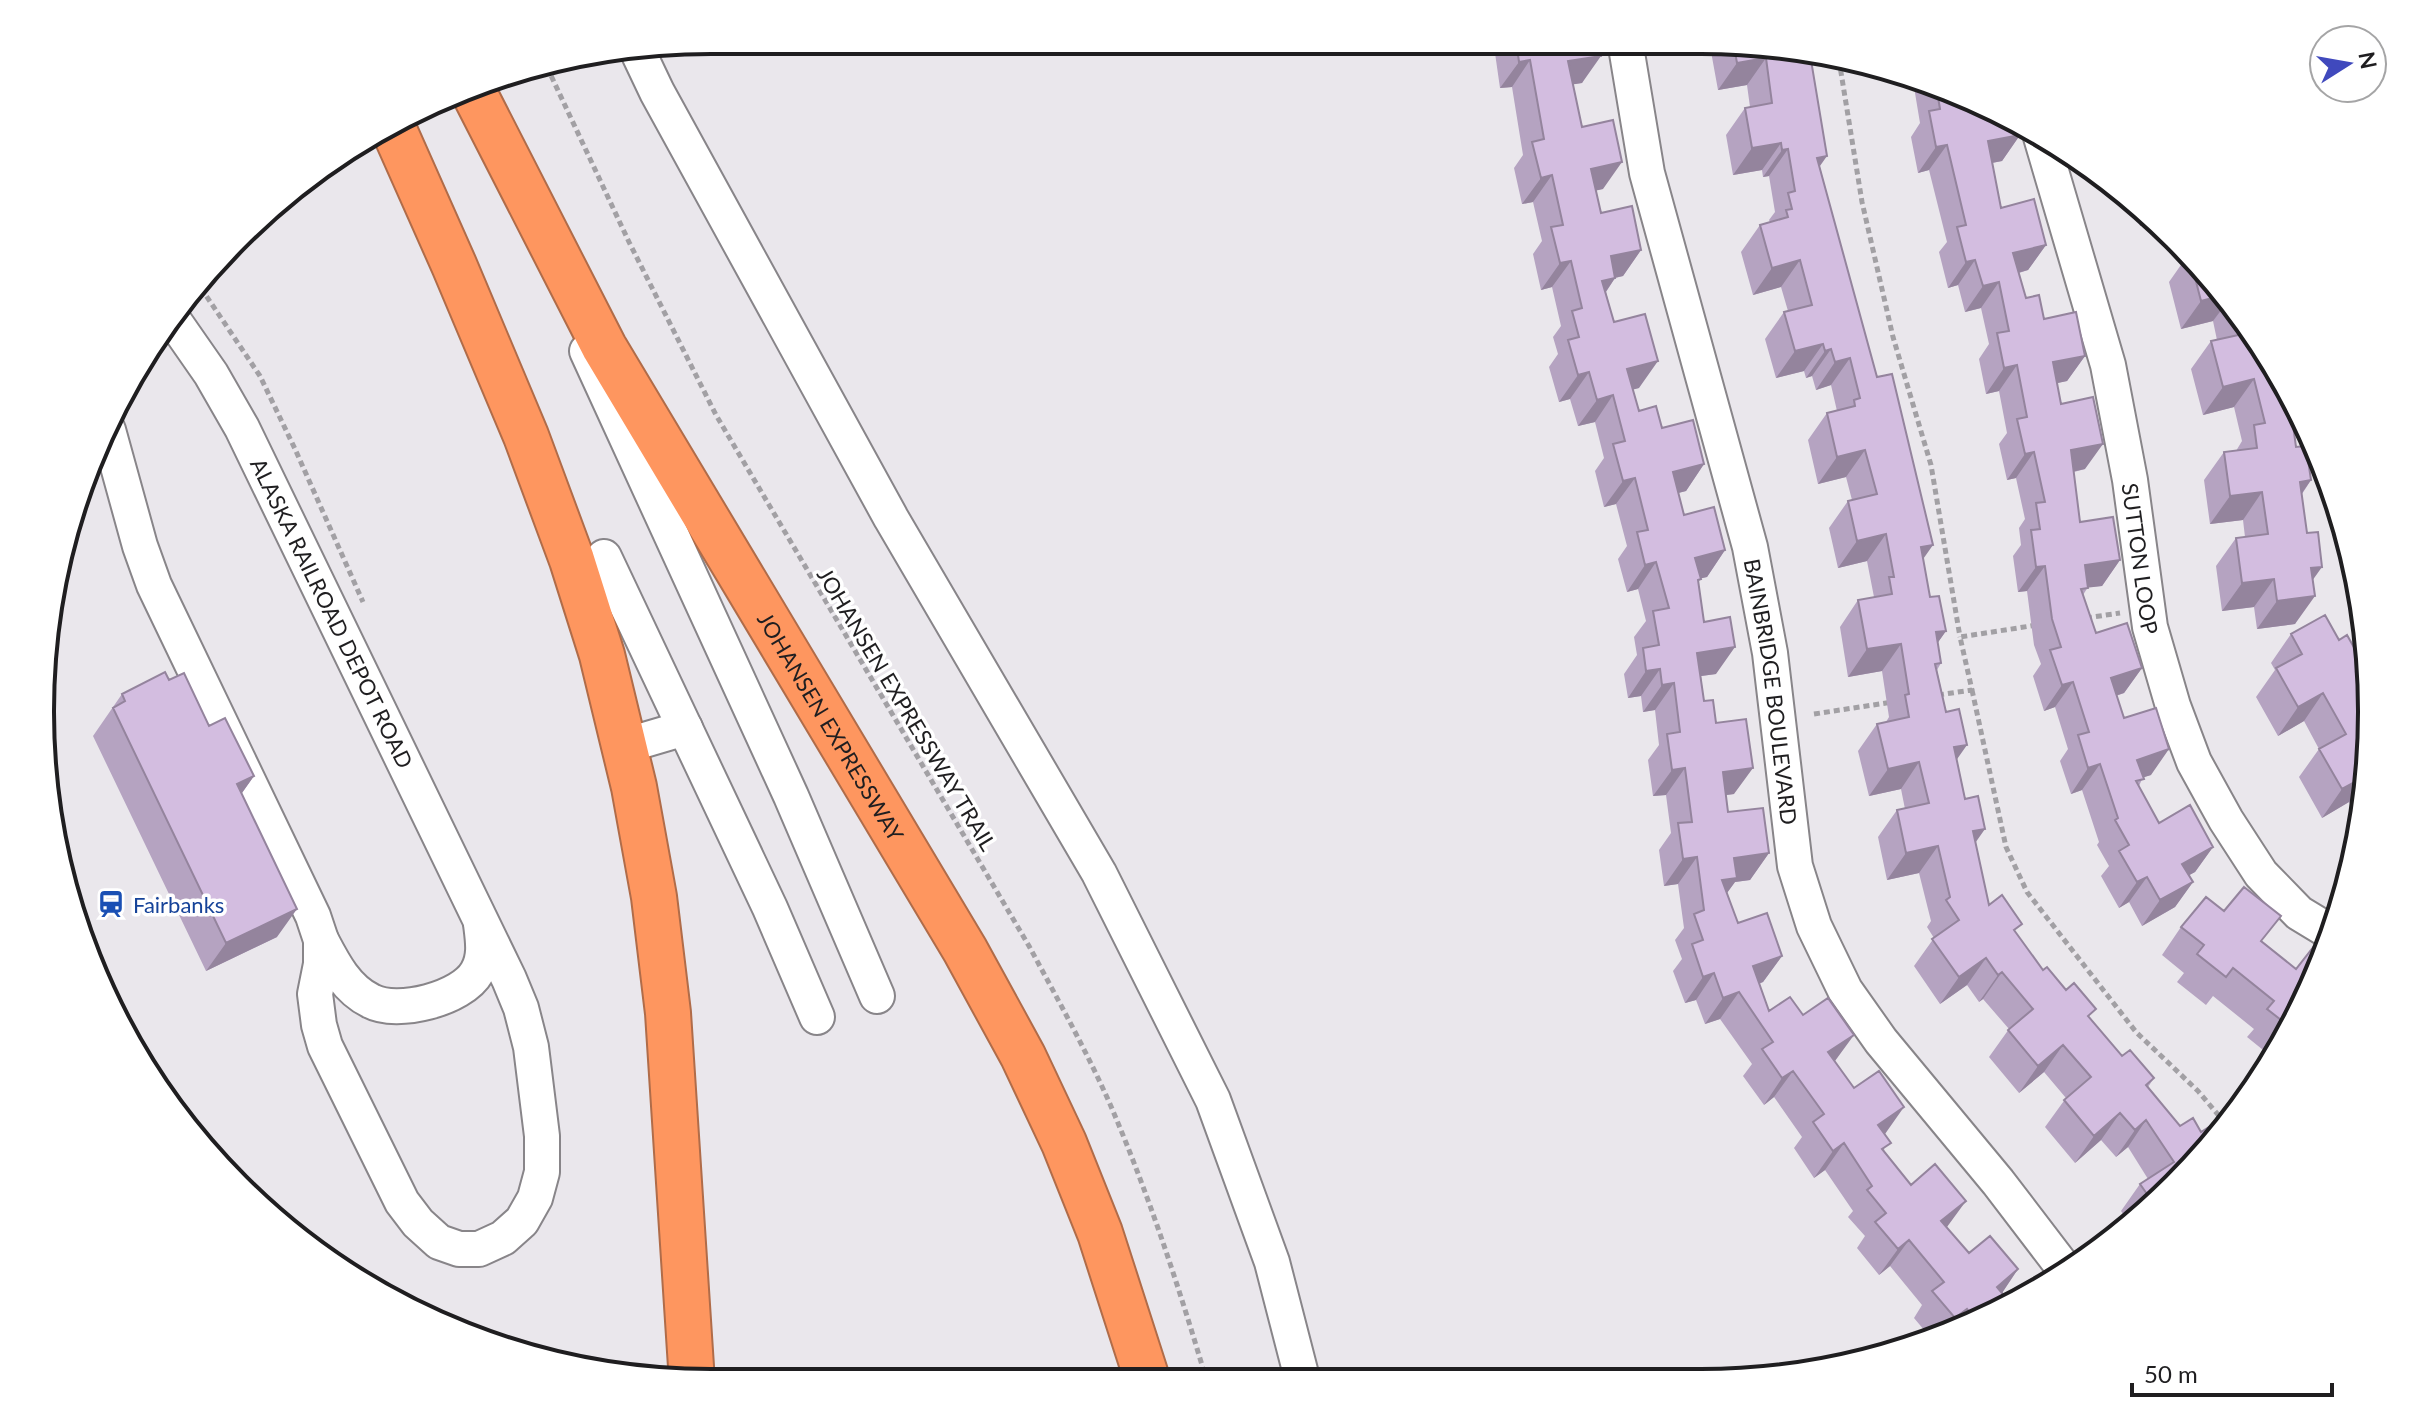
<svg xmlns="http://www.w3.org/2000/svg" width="2412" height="1423" font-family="Lato,sans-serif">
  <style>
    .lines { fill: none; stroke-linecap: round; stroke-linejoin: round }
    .minor-casing { stroke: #888589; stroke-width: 38 }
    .highway-casing { stroke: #b06c49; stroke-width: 48 }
    .path { stroke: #a2a0a4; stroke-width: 5; stroke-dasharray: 6 4; stroke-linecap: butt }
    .minor { stroke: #fff; stroke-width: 34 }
    .highway { stroke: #fe965f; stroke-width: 44 }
    .wall { fill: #b5a3c1 }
    .shaded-wall { fill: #94849d }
    .building { fill: #d3bde0; stroke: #94849d; stroke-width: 2 }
    .labels { text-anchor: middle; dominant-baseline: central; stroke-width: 7; stroke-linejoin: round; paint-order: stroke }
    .street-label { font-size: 22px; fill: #1f1e20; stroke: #fff }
    .transit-label { font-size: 22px; fill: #164399; stroke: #fff; text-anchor: start }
    .rim { fill: none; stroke: #1f1e20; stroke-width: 4 }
  </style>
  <rect width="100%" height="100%" fill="#eae7ec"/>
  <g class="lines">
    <!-- minor casing -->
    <g class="minor-casing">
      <g id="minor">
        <path id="s1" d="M1625,41L1647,173L1750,547L1770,653L1795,866L1814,926L1845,990L1881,1041L1998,1182L2066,1271"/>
        <path d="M638,52L657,92L891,518L1099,873L1213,1100L1272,1262L1303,1382"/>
        <path id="s2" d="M2041,137L2108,365L2130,480L2150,627L2173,706L2194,762L2226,820L2261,874L2299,913L2332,933"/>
        <path d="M587,351L791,796L877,996"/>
        <path d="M108,430L140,546L154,585L313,916L321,940V964L315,994L319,1025L325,1046L402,1202L418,1223L439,1242L459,1249H479L503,1238L522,1221L535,1198L542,1172V1136L531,1047L521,1008L509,979L242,428L211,374L172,318"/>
        <path d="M604,557L770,908L817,1017"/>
        <path d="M624,746L685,728"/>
        <path d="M321,940C333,963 346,989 371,1001C397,1015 462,999 477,972C486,957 483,940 481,924"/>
      </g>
    </g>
    <!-- highway casing -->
    <g class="highway-casing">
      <g id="highway">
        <path id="s3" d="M472,89L604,347L965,950L1023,1056L1064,1143L1100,1233L1148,1382"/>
        <path d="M394,130L454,265L526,436L572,560L602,655L634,787L654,897L668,1013L692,1382"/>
      </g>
    </g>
    <!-- path -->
    <path class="path" d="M1839,60L1862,202L1893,337L1931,465L1960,637
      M547,67L629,242L716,415L1029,946C1057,998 1086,1050 1110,1104C1149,1195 1179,1287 1207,1382
      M201,288L260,376L295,449L363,602
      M2086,618L2120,613
      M1972,690L2006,847L2027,892L2136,1032L2198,1091L2225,1123
      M1938,695L1972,690L1960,637L2037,625
      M1814,714L1893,702"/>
    <!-- minor -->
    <use href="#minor" class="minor"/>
    <!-- highway -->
    <use href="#highway" class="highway"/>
  </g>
  <!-- wall -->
  <path class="wall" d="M1503,41H1599L1582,83L1573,84L1582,127L1603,189L1596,190L1601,213L1641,250L1623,276L1615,278L1606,292L1614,322L1639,388L1633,389L1639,411L1662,428L1704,464L1686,491L1678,493L1684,515L1725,550L1707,577L1701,578L1698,583L1704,622L1716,674L1701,676L1704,701L1716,723L1734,794L1726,795L1728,812L1769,853L1750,880L1735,882L1727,893L1738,923L1782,956L1763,982L1759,984L1769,1011L1835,1062L1885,1134L1884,1153L1969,1253L2018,1269L2002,1293L2011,1304L1930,1337L1914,1318L1922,1305L1890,1266L1879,1275L1857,1248L1865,1236L1848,1217L1853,1211L1825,1170L1814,1178L1794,1148L1802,1137L1774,1097L1764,1105L1743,1076L1752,1064L1720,1019L1705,1024L1696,1000L1685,1003L1673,971L1682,959L1675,940L1684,928L1678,884L1664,886L1659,850L1671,833L1666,795L1653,796L1648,760L1659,745L1655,710L1643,712L1641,696L1628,698L1624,674L1637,655L1634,637L1646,621L1638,589L1627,592L1618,559L1627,546L1616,504L1604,507L1595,471L1604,458L1595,422L1578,426L1570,399L1559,402L1549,367L1558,354L1553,337L1561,326L1552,287L1541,290L1533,254L1542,241L1533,202L1522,204L1514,168L1523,155L1512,87L1500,88L1495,53Z
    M1713,41H1745L1810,54L1820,167L1923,559L1930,597L1946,631L1938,642L1941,663L1937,670L1989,905L2016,933L2043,970L2090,1018L2122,1056L2154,1078L2148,1087L2180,1126L2201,1132H2217L2144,1216L2131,1225L2121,1211L2140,1184L2148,1179L2128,1147L2116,1157L2101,1140L2075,1163L2045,1127L2066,1098L2044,1072L2019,1093L1989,1057L2009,1029L1983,999L1979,1002L1967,985L1940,1004L1914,966L1934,938L1927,927L1931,921L1919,873L1887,880L1878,837L1897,810L1905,809L1901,789L1869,796L1858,751L1877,724L1886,722L1889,717L1882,671L1848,677L1840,627L1858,600L1874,597L1867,561L1838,568L1829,528L1848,501L1852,500L1846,477L1818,484L1808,440L1827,413L1837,411L1831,385L1816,390L1812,376L1806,378L1804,371L1776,378L1765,339L1784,312L1788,311L1781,287L1753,295L1741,252L1760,225L1770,222L1769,220L1775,212L1769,176L1763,177L1762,170L1733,175L1726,135L1745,108L1750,107L1747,85L1718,90L1710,46Z
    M1900,72L1917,76L2018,126L2020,135L2002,161L1992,163L2001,208L2046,245L2028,270L2019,273L2026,298L2044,319L2085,356L2067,381L2057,383L2061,404L2085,469L2074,472L2080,522L2120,560L2102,586L2088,587L2083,595L2096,633L2142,668L2124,693L2116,696L2124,718L2151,775L2143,777L2139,786L2159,823L2213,847L2195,872L2189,875L2193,882L2175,907L2142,926L2129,902L2119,908L2101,876L2109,866L2097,845L2099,842L2082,790L2071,794L2060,761L2068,749L2055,707L2044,711L2033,676L2041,664L2034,645L2027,591L2018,592L2013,556L2021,545L2019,528L2025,519L2016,478L2007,480L1999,444L2007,433L1999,391L1986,394L1979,359L1989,344L1981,308L1965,312L1958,285L1948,288L1939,252L1947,242L1929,170L1918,173L1911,137L1920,123L1913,81L1902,83Z
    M2133,202L2156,221L2140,226Z
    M2177,238L2259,339L2291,399L2290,401L2296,447L2311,480L2302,494L2313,580L2295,624L2257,629L2254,607L2222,611L2216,566L2236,538L2245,537L2243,520L2210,524L2204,480L2224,452L2236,451L2242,441L2234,407L2203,415L2191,369L2211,341L2217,340L2213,321L2181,329L2169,282L2183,262Z
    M2291,634L2339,640L2365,667L2358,676L2372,712L2361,819L2359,820L2349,802L2322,818L2299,777L2319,749L2304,721L2278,736L2256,697L2275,670L2271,663Z
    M169,680L254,776L242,793L277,937L206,971L93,736L122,694Z
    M2181,927L2263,942L2296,969H2321L2273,1058L2247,1037L2254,1029L2213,996L2206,1005L2177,982L2184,973L2162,955Z"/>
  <!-- shaded-wall -->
  <path class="shaded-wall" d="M1601,56L1582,83L1550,88L1568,61Z
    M1766,58L1747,85L1718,90L1737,63Z
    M1530,60L1512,87L1500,88L1519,62Z
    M1909,74L1916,76L1913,81L1902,83Z
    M2020,135L2002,161L1970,167L1988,141Z
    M1781,143L1762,170L1733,175L1752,148Z
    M1947,145L1929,170L1918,173L1936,147Z
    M1788,149L1769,176L1763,177L1782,150Z
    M1827,156L1808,183L1817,158Z
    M1622,162L1603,189L1572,196L1591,169Z
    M1552,175L1533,202L1522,204L1541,178Z
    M2148,214L2156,221L2140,226Z
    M2046,245L2028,270L1996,279L2013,253Z
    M1641,250L1623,276L1592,283L1611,256Z
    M1800,260L1781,287L1753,295L1772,268Z
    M1975,260L1958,285L1948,288L1966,262Z
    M1571,261L1552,287L1541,290L1560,263Z
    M1615,278L1597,305L1602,281Z
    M1999,282L1981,308L1965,312L1983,286Z
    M2224,295L2228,301L2213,321L2181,329L2201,301Z
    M1823,344L1804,371L1776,378L1795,351Z
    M1831,349L1812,376L1806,378L1825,351Z
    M2085,356L2067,381L2035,388L2053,362Z
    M1850,358L1831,385L1816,390L1835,362Z
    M1658,361L1639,388L1609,396L1627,369Z
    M2017,365L1999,391L1986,394L2004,368Z
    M1589,372L1570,399L1559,402L1578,375Z
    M2254,379L2234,407L2203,415L2223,387Z
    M1613,395L1595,422L1578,426L1597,400Z
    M2103,444L2085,469L2053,476L2071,450Z
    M1865,450L1846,477L1818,484L1837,457Z
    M2034,452L2016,478L2007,480L2025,454Z
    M1704,464L1686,491L1655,499L1673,472Z
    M1635,478L1616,504L1604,507L1623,481Z
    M2311,480L2291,509L2300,482Z
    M2262,492L2243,520L2210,524L2230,496Z
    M1886,534L1867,561L1838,568L1857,541Z
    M1933,545L1914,572L1921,547Z
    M1725,550L1707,577L1677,584L1695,558Z
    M2120,560L2102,586L2068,590L2085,565Z
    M1656,562L1638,589L1627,592L1645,565Z
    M2045,566L2027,591L2018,592L2036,567Z
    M2322,567L2302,595L2311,568Z
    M2274,579L2254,607L2222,611L2242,583Z
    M2315,596L2295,624L2257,629L2277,601Z
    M1946,631L1927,658L1936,632Z
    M1901,644L1882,671L1848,677L1867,649Z
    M1735,647L1716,674L1679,679L1697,653Z
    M2142,668L2124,693L2093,703L2111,678Z
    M1660,669L1641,696L1628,698L1646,671Z
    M2073,682L2055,707L2044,711L2062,685Z
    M1674,683L1655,710L1643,712L1662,685Z
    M2323,693L2304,721L2278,736L2298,707Z
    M1967,745L1948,772L1954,747Z
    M2169,749L2151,775L2120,785L2137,760Z
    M1919,762L1901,789L1869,796L1888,769Z
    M2100,764L2082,790L2071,794L2088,768Z
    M1685,768L1666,795L1653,796L1672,770Z
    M1753,768L1734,794L1704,798L1723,772Z
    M254,776L234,804L237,784Z
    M2366,776L2365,779L2349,802L2322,818L2342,789Z
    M1985,829L1966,856L1973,831Z
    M1938,846L1919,873L1887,880L1906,853Z
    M2213,847L2195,872L2164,889L2182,864Z
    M1769,853L1750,880L1735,882L1718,905L1704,907L1734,858Z
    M1697,857L1678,884L1664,886L1683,859Z
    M2147,877L2129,902L2119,908L2137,882Z
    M2193,882L2175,907L2142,926L2160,900Z
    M297,909L277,937L206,971L226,943Z
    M1782,956L1763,982L1734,992L1753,966Z
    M1986,958L1967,985L1940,1004L1959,977Z
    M2002,972L1983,999L1979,1002L1998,975Z
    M1714,973L1696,1000L1685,1003L1703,977Z
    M1739,992L1720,1019L1705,1024L1723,998Z
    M1854,1035L1835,1061L1810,1079L1828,1052Z
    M2063,1045L2044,1072L2019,1093L2038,1066Z
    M1793,1071L1774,1097L1764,1105L1782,1078Z
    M1904,1107L1885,1134L1878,1125Z
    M2120,1113L2101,1140L2075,1163L2094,1136Z
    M2146,1120L2128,1147L2116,1157L2135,1130Z
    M1844,1143L1825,1170L1814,1178L1833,1151Z
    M1966,1201L1947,1227L1923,1248L1941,1221Z
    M1909,1240L1890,1266L1879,1275L1898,1249Z
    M2018,1269L2000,1296L1997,1287Z
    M1967,1309L1953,1327L1947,1330L1955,1318Z"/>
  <!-- building -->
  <path class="building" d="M1516,41H1599L1601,56L1568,61L1582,127L1613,120L1622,162L1591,169L1601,213L1632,206L1641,250L1611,256L1615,278L1602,281L1614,322L1645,314L1658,361L1627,369L1639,411L1656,406L1662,428L1693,420L1704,464L1673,472L1684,515L1714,507L1725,550L1695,558L1701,579L1698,580L1704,622L1730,617L1735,647L1697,653L1704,701L1713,700L1716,723L1746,719L1753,768L1723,772L1728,812L1763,808L1769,853L1734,858L1737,878L1722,880L1738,923L1767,913L1782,956L1753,966L1769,1011L1790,997L1803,1015L1828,998L1854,1035L1828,1052L1854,1088L1879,1071L1904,1107L1878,1125L1891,1143L1882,1149L1911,1185L1935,1164L1966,1201L1941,1221L1969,1253L1990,1236L2018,1269L1997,1287L2011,1304L1975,1319L1967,1309L1955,1318L1932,1291L1944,1282L1909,1240L1898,1249L1875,1222L1886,1213L1867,1190L1872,1186L1844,1143L1833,1151L1813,1122L1824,1114L1793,1071L1782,1078L1762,1049L1773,1042L1739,992L1723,998L1714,973L1703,977L1692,944L1703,940L1694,914L1704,910L1697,857L1683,859L1678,823L1692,822L1685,768L1672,770L1667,734L1680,732L1674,683L1662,685L1660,669L1646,671L1643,648L1659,645L1653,611L1669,608L1656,562L1645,565L1637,532L1648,530L1635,478L1623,481L1613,444L1625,441L1613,395L1597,400L1589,372L1578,375L1568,340L1579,337L1572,311L1582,308L1571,261L1560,263L1551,227L1563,225L1552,175L1541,178L1532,142L1544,139L1530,60L1519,62Z
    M1733,41H1745L1810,54L1827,156L1817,158L1877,377L1892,374L1933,545L1921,547L1930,597L1939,596L1946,631L1936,632L1941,663L1935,664L1946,712L1959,709L1967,745L1954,747L1965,799L1978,796L1985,829L1973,831L1989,905L2002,895L2022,924L2014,930L2043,970L2047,967L2066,990L2074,983L2096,1009L2088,1016L2122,1056L2130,1050L2154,1078L2146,1085L2180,1126L2193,1118L2201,1132L2212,1125L2217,1132L2154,1204L2140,1184L2174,1162L2146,1120L2135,1130L2120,1113L2094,1136L2064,1100L2091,1077L2063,1045L2038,1066L2008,1030L2033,1009L2002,972L1998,975L1986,958L1959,977L1932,939L1959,920L1946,900L1950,897L1938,846L1906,853L1897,810L1929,803L1919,762L1888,769L1877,724L1909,717L1905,695L1909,694L1901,644L1867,649L1858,600L1892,594L1889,577H1894L1886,534L1857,541L1848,501L1877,494L1865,450L1837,457L1827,413L1855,406L1854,400L1860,398L1850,358L1835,362L1831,349L1825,351L1823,344L1795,351L1784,312L1812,305L1800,260L1772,268L1760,225L1788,217L1786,210L1792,209L1788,193L1795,191L1788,149L1782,150L1781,143L1752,148L1745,108L1772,103L1766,58L1737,63Z
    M1936,85L2018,126L2020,135L1988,141L2001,208L2034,199L2046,245L2013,253L2026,298L2039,295L2044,319L2076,312L2085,356L2053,362L2061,404L2093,397L2103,444L2071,450L2080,522L2113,517L2120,560L2085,565L2088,588L2081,589L2096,633L2127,623L2142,668L2111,678L2124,718L2156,708L2169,749L2137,760L2144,779L2136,781L2159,823L2190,805L2213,847L2182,864L2193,882L2160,900L2147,877L2137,882L2119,851L2129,845L2115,820L2118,818L2100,764L2088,768L2078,735L2089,732L2073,682L2062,685L2050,650L2061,647L2052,619L2045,566L2036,567L2031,530L2040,529L2036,503L2045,502L2034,452L2025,454L2017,419L2027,417L2017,365L2004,368L1997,333L2009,331L1999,282L1983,286L1975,260L1966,262L1957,227L1966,225L1947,145L1936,147L1929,111L1940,109Z
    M2189,254H2190L2224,295L2201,301Z
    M2238,313L2259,339L2289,395L2296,447L2306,446L2311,480L2300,482L2307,533L2318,532L2322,567L2311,568L2315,596L2277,601L2274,579L2242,583L2236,538L2268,534L2262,492L2230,496L2224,452L2257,448L2254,425L2265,423L2254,379L2223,387L2211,341L2243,334Z
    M2325,615L2339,640L2347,635L2365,667L2356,672L2371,697L2372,712L2366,776L2342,789L2319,749L2346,734L2323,693L2298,707L2276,668L2302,654L2291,634Z
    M165,672L169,680L184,673L209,726L225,718L254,776L237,784L297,909L226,943L113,708L125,701L122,694Z
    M2244,887L2281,916L2261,941L2296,969L2315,945L2325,953L2321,969L2290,1027L2267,1009L2274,1001L2233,968L2226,977L2197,954L2204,945L2181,927L2206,897L2224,911Z"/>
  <!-- icons -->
  <defs>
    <g id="station-bare" transform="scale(2.16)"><path d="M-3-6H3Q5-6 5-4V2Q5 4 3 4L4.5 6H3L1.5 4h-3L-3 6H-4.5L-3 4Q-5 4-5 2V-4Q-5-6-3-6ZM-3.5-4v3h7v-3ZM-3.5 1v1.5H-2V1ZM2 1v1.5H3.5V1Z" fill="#1a4fb4" stroke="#fff" stroke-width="2.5" paint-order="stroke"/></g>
  </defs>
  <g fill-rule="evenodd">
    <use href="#station-bare" x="111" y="904"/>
  </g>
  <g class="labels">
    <!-- street labels -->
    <g class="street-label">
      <text stroke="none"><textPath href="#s2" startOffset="434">SUTTON LOOP</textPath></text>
      <text transform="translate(332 613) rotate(64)">ALASKA RAILROAD DEPOT ROAD</text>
      <text stroke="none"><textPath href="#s1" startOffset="668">BAINBRIDGE BOULEVARD</textPath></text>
      <text transform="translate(907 709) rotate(59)">JOHANSEN EXPRESSWAY TRAIL</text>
      <text stroke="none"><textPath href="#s3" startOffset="732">JOHANSEN EXPRESSWAY</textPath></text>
    </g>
    <!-- transit labels -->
    <g class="transit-label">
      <text x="133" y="904">Fairbanks</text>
    </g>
  </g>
  <!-- crop -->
  <path d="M0 0H2412V1423H0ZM711 54H1701A657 657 0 0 1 2358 711V712A657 657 0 0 1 1701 1369H711A657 657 0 0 1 54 712V711A657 657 0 0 1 711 54Z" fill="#fff" fill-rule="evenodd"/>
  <path class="rim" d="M711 54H1701A657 657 0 0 1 2358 711V712A657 657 0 0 1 1701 1369H711A657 657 0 0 1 54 712V711A657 657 0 0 1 711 54Z"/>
  <!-- north arrow -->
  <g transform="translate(2348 64) rotate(79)"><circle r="38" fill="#ffffff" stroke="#a5a5a6" stroke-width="2"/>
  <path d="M0-6L14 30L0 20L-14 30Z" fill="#4049bd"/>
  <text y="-12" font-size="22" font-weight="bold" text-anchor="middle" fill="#1f1e20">N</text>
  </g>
  <!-- scale -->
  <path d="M2132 1383v12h200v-12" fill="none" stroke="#1f1e20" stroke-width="4"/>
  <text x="2144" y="1383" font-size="24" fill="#1f1e20" stroke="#ffffff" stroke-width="6" paint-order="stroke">50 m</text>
</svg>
